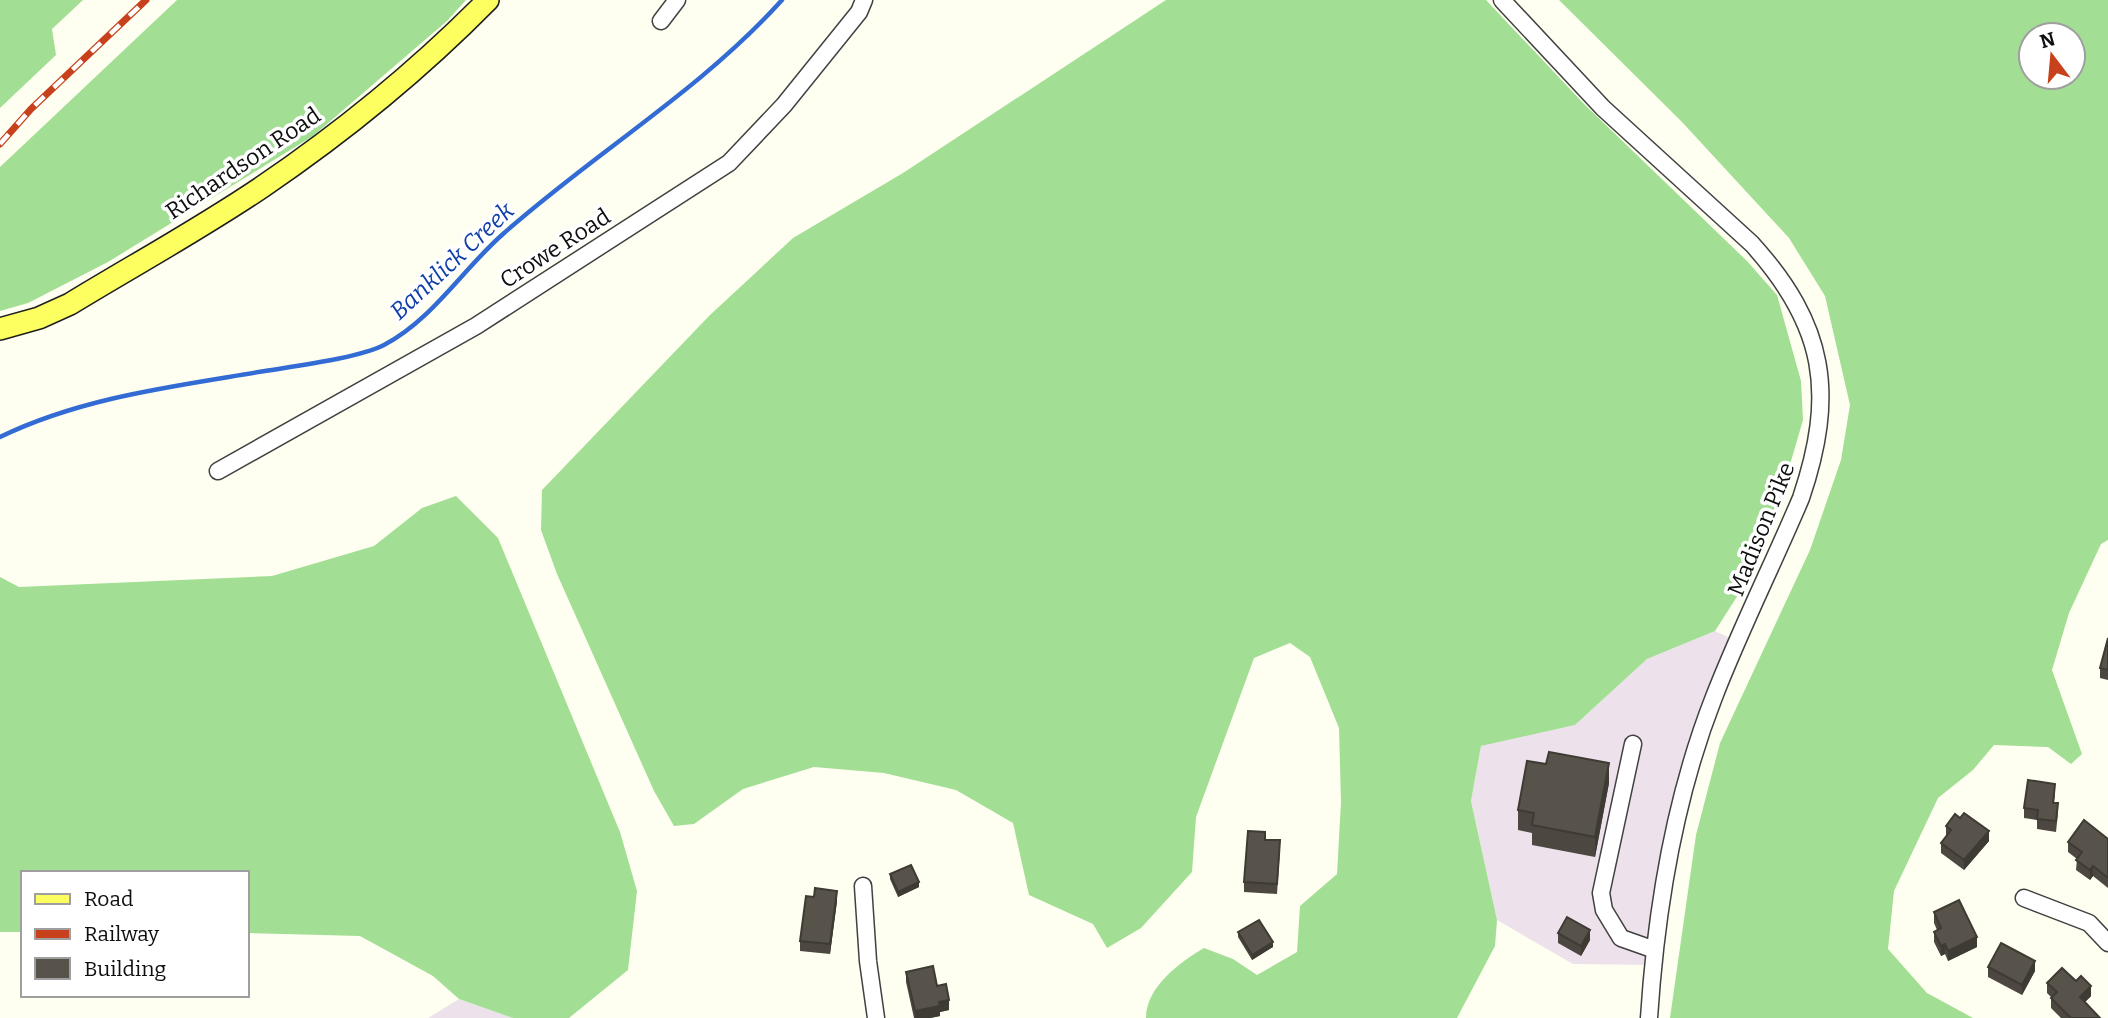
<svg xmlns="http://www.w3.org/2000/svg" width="2108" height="1018" font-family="Bitter,serif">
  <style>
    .industrial { fill: #ede2ec }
    .forest { fill: #a3de95; fill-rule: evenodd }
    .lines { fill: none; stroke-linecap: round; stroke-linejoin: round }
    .stream { stroke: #336bd5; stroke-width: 4.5 }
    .minor-casing { stroke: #414141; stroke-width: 19 }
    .major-casing { stroke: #1f1f1f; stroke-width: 24 }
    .minor { stroke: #fff; stroke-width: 16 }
    .major { stroke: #fdff60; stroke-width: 21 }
    .rail-casing { stroke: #c7411d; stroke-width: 7 }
    .rail { stroke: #fff; stroke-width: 4.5; stroke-dasharray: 13; stroke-linecap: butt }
    .wall { fill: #4c4740 }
    .shaded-wall { fill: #3e3a34 }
    .building { fill: #58534a; stroke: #3e3a34; stroke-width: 2 }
    .labels { text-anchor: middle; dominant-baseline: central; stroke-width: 7; stroke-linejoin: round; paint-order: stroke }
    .street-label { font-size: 23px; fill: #0e0e0e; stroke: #fff }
    .water-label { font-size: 24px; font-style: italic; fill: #0f3ea8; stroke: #fff }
  </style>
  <rect width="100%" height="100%" fill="#fefff0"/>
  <!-- industrial -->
  <path class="industrial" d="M1715,631L1739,642L1688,774L1653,965L1573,964L1497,920L1471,801L1481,746L1575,725L1647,659Z
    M459,999L513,1018H428Z"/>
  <!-- forest -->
  <path class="forest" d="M0,0H83L52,29L56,55L0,108Z
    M177,0H466L447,21L313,136L108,262L28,303L0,311V167Z
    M1166,0H1486L1585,105L1747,261L1777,295L1801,381L1803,420L1775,516L1738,595L1715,631L1647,659L1575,725L1481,746L1471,801L1497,920L1495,946L1457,1018H1146C1146,987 1180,962 1204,948L1233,959L1257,975L1297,952L1300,906L1337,874L1341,802L1339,728L1310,657L1290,643L1254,658L1196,817L1192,872L1141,928L1107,948L1093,924L1029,895L1013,823L956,790L884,773L814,767L743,789L694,824L674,826L654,791L557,574L541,530L542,490L710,315L793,238L903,173Z
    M1559,0H2108V540L2101,544L2069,613L2052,670L2082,754L2071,764L2048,747L1994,745L1973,770L1938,798L1894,891L1888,949L1927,993L1973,1018H1670L1696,835L1720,743L1810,550L1841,460L1850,405L1825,296L1789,238L1682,122ZM2031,35H2073V77H2031Z
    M456,496L498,538L620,832L637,891L628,970L569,1018H513L459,999L433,976L360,936L247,933V873H23V932H0V577L19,587L272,576L374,546L422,508Z"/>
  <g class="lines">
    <!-- stream -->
    <path class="stream" d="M0,437C82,397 176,386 265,371C295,366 359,358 384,345C433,319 462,270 503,234C594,153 700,91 782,0"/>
    <!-- minor casing -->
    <g class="minor-casing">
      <path id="minor" d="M1502,0L1603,108L1752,244C1826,326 1836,394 1801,498C1773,564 1740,630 1714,697C1674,799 1656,909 1649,1018
        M661,21L677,0
        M218,471L476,326L729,163L784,105L859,12L864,0
        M1633,744L1601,893L1604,910L1621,938L1655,950
        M863,886L868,961L876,1018
        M2024,898L2089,923L2108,943"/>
    </g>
    <!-- major casing -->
    <g class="major-casing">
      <path id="major" d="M0,329L39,318L70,304C134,265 200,229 262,187C343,132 419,70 488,0"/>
    </g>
    <!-- minor -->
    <use href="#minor" class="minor"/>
    <!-- major -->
    <use href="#major" class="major"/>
    <!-- rail casing -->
    <g class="rail-casing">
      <path id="rail" d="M0,144L31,109L146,0"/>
    </g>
    <!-- rail -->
    <use href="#rail" class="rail"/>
  </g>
  <!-- wall -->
  <path class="wall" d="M2108,638V680L2100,678V668Z
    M1609,783L1595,857L1532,845V833L1518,830V810Z
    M2055,794L2054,803L2058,813L2056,832L2037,829V820L2024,818V808Z
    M1960,818L1989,841L1964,870L1941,853V843L1946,836V826Z
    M2108,839V888L2093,876L2090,880L2076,870L2077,859L2068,852V842Z
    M1265,840L1280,850L1277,894L1244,892V882Z
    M890,874L919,887L898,897L890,879Z
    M814,897L837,901L830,954L800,951V941Z
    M1934,912L1977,947L1948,961L1945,954L1941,956L1934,942V932L1937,930L1934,923Z
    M1238,932L1273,947L1252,960L1238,937Z
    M1558,933L1590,940L1581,956L1558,943Z
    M1988,967L2035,971L2022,995L1988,977Z
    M906,972L937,986L949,1010L940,1012V1016L930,1018H914L906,982Z
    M2047,983L2091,996L2085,1002L2100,1018H2061L2051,1008V997L2047,993Z"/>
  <!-- shaded-wall -->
  <path class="shaded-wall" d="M1609,763V783L1595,857V837Z
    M1989,831V841L1964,870V860Z
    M2093,866V876L2090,880V870Z
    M919,882V887L898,897V892Z
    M837,891V901L830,954V944Z
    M1590,930V940L1581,956V946Z
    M1977,937V947L1948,961V951Z
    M1273,942V947L1252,960V955Z
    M1945,944V954L1941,956V946Z
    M2035,961V971L2022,995V985Z
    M2091,986V996L2080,1007V997Z
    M949,1000V1010L940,1012V1016L930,1018H915V1011L939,1002Z"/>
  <!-- building -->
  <path class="building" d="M2108,638V670L2100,668Z
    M1549,752L1609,763L1595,837L1532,825L1534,813L1518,810L1527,761L1546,764Z
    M2028,780L2055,784L2053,803H2058L2056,821L2037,819L2038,810L2024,808Z
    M1964,813L1989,831L1964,860L1941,843L1951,830L1946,826L1955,814L1960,818Z
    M2084,820L2108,839V878L2093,866L2090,870L2076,860L2082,852L2068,842Z
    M1248,831L1265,832V840H1280L1277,884L1244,882Z
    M911,865L919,882L898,892L890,874Z
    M815,888L837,891L830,944L800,941L806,896L814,897Z
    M1959,900L1977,937L1948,951L1945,944L1941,946L1934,932L1941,928L1934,912Z
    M1567,917L1590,930L1581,946L1558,933Z
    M1259,920L1273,942L1252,955L1238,932Z
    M2001,943L2035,961L2022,985L1988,967Z
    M933,966L937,986L946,984L949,1000L939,1002L940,1006L915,1011L906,972Z
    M2062,968L2076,981L2081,976L2091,986L2080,997L2100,1018H2071L2051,998L2057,992L2047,983Z"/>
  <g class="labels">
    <!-- street labels -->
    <g class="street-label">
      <text transform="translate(243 163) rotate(-34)">Richardson Road</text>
      <text transform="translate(555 248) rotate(-33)">Crowe Road</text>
      <text transform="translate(1761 529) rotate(-68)">Madison Pike</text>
    </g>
    <!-- water labels -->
    <g class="water-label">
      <text transform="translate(452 261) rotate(-43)">Banklick Creek</text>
    </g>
  </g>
  <!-- legend -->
  <rect x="21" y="871" width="228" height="126" fill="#ffffff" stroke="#9f9f9f" stroke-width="2"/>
  <rect x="35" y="894" width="35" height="10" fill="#fdff60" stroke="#9f9f9f" stroke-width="2"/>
  <text x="84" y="906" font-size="21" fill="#0e0e0e">Road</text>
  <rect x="35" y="929" width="35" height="10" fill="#c7411d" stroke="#9f9f9f" stroke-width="2"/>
  <text x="84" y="941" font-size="21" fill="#0e0e0e">Railway</text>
  <rect x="35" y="958" width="35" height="21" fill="#58534a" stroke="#9f9f9f" stroke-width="2"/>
  <text x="84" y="976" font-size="21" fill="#0e0e0e">Building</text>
  <!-- north arrow -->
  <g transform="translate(2052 56) rotate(344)"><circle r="33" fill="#ffffff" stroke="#9f9f9f" stroke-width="2"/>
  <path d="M0-5L12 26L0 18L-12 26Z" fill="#c7411d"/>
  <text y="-10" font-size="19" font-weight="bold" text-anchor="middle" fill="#0e0e0e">N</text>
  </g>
</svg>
